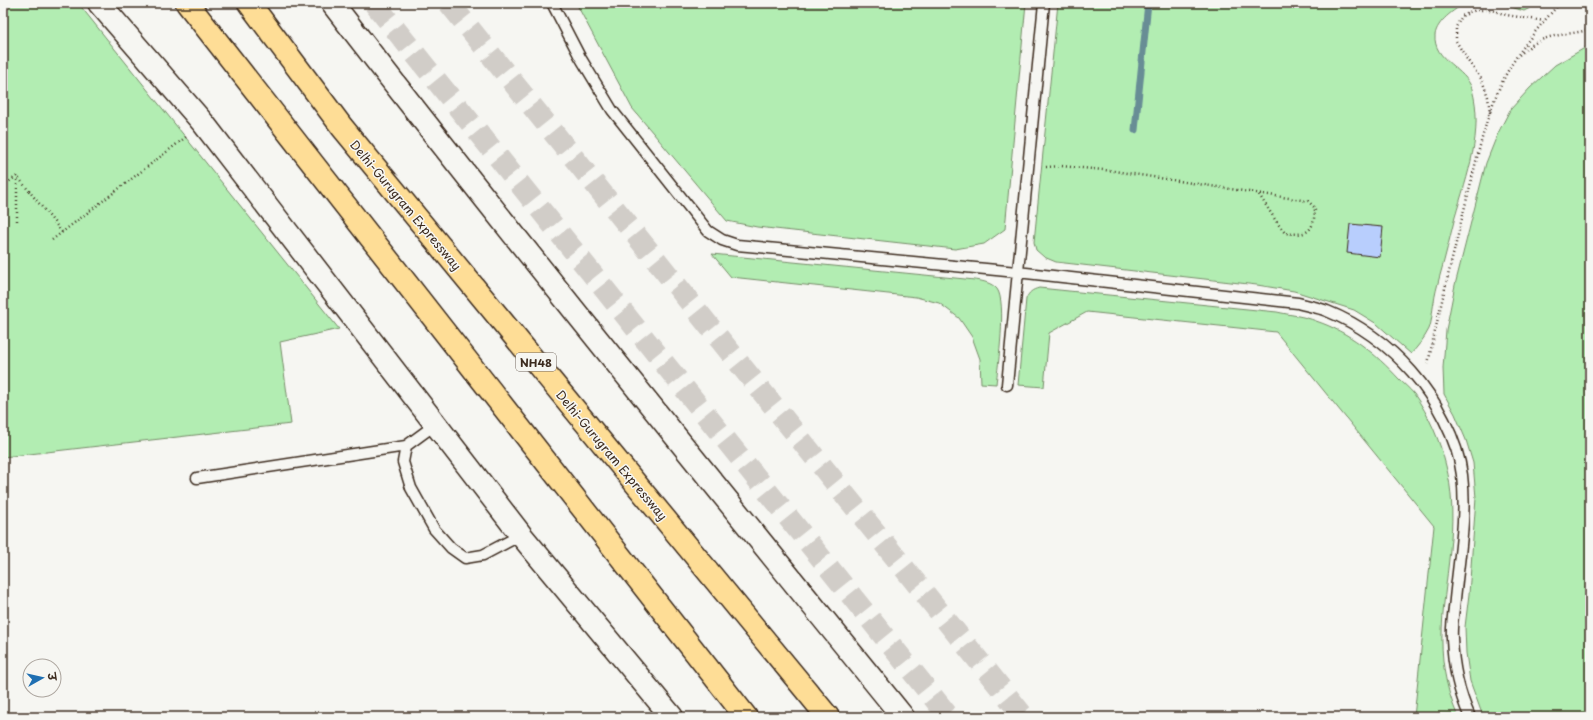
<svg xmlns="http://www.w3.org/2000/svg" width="1593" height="720" font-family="'Playpen Sans','Playpen Sans Deva',sans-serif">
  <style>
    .green { fill: #b2edb2; stroke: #768c68 }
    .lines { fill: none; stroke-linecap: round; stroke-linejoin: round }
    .stream { stroke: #678d95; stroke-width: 7 }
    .building { fill: #b8cefd; stroke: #3b2a1e }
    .highway-tunnel { stroke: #d1cdc8; stroke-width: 22; stroke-dasharray: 22 11; stroke-linecap: butt }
    .lane-casing { stroke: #3b2a1e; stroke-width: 13 }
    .secondary-casing { stroke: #3b2a1e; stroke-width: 25 }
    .highway-casing { stroke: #3b2a1e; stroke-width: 25 }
    .path { stroke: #3b2a1e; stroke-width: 2.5; stroke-dasharray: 1 3; stroke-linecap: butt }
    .lane { stroke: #f6f6f2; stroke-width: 10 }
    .secondary { stroke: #f6f6f2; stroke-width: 22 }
    .highway { stroke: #fedd96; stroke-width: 22 }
    .labels { text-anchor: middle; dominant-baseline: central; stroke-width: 3; stroke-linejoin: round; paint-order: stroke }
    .shield { fill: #f6f6f2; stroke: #73675e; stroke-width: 1 }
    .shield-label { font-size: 11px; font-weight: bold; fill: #3b2a1e }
    .street-label { font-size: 12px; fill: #3b2a1e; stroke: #f6f6f2 }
  </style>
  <rect width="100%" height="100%" fill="#f6f6f2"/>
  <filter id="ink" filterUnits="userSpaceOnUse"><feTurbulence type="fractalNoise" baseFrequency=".025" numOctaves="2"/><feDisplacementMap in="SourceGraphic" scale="8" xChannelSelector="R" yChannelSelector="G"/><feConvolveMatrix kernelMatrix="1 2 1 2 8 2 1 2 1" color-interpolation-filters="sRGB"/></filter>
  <g filter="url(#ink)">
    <!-- green -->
    <path class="green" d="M3,3H78L339,329L280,342L291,424L3,457Z
      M576,3H1026L1005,229L984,244L955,249L757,227L727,221L632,108Z
      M1058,3H1465C1454,10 1437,21 1435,35C1433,61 1466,68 1472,89C1484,131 1467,176 1455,217C1450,237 1445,258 1439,279C1437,287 1435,294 1434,302C1432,311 1432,322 1429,329C1424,339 1418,346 1411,354L1377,324L1354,310L1294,291L1257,285L1056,262L1044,257L1036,250L1034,242Z
      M1498,3H1540L1524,11Z
      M1590,45V717H1484L1481,711L1470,681L1466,653L1465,627L1469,594L1476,498L1473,463L1466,440L1455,414L1444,394L1443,368L1446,330L1455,285L1486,163L1498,133L1510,110L1530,88L1555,65Z
      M712,254L975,280C983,281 992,283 997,289C1007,302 998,366 996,384L981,383L980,359L972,337L959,318L939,303L916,297L731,277Z
      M1039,288L1277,312C1290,315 1304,316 1316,321C1349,332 1375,353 1399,379C1404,384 1410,389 1414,394C1429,415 1440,441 1446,466C1452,488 1453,515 1451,538C1446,604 1430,652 1458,717H1414L1434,526L1276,332L1087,312L1049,333L1044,387L1018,385L1026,299C1029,292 1032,290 1039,288Z"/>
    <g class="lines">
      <!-- stream -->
      <path class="stream" d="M1135,130L1148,3"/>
    </g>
    <!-- building -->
    <path class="building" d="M1350,224L1383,227L1380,257L1347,253Z"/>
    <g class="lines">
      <!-- highway-tunnel -->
      <path class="highway-tunnel" d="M374,3L949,717
        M449,3L1024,717"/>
      <!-- lane casing -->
      <g class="lane-casing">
        <path id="lane" d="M552,3L580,57L612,110L708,231L722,240L737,245L1017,272L1298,303C1307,306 1318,307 1327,311C1359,324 1389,346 1412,372C1435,398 1458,440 1462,475C1467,515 1459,558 1455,599C1454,611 1451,625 1452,638C1453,665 1459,693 1470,717
          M1007,385L1044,3
          M436,424L406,446L403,462L411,488L434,529L451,548L465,558L483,555L521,535
          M197,478L406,446"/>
      </g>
      <!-- secondary casing -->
      <g class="secondary-casing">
        <path id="secondary" d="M99,3L204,124L521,535L672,717
          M332,3C518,244 711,480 903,717"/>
      </g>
      <!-- highway casing -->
      <g class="highway-casing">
        <path id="highway" d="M187,3L746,717
          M249,3L342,127L828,717"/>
      </g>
      <!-- path -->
      <path class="path" d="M1519,55C1525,50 1531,45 1537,42C1554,33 1573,35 1590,29
        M1490,113L1488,97L1482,80L1468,61L1456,41V27L1462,16L1476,10H1492L1506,15L1544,21
        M1046,167L1061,166L1114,171L1308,201L1315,208C1314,232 1308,236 1285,233L1278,224L1258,193
        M17,176V221
        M3,186L17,176L62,232
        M52,240L186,137
        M1428,364C1439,310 1453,256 1466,202C1476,164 1483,125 1499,89C1513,56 1537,29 1560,3"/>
      <!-- lane -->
      <use href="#lane" class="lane"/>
      <!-- secondary -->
      <use href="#secondary" class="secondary"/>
      <!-- highway -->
      <use href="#highway" class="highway"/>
    </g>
  </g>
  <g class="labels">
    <!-- shield labels -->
    <rect class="shield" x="516" y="353" width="40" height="18" rx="3"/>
    <g class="shield-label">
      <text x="536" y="362">NH48</text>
    </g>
    <!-- street labels -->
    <g class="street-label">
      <text transform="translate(406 205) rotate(50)">Delhi-Gurugram Expressway</text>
      <text transform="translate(612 455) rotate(50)">Delhi-Gurugram Expressway</text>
    </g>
  </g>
  <!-- margin -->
  <rect width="1593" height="720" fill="none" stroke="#f6f6f2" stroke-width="16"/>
  <rect x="8" y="8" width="1577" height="704" fill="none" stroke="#3b2a1e" stroke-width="1.5" filter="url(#ink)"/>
  <!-- north arrow -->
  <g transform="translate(42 678) rotate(82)"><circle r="19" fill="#f6f6f2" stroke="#aba49d"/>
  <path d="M0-3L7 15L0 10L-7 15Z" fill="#1f6fb2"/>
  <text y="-6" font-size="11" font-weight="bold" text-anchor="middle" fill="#3b2a1e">उ</text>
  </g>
</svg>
